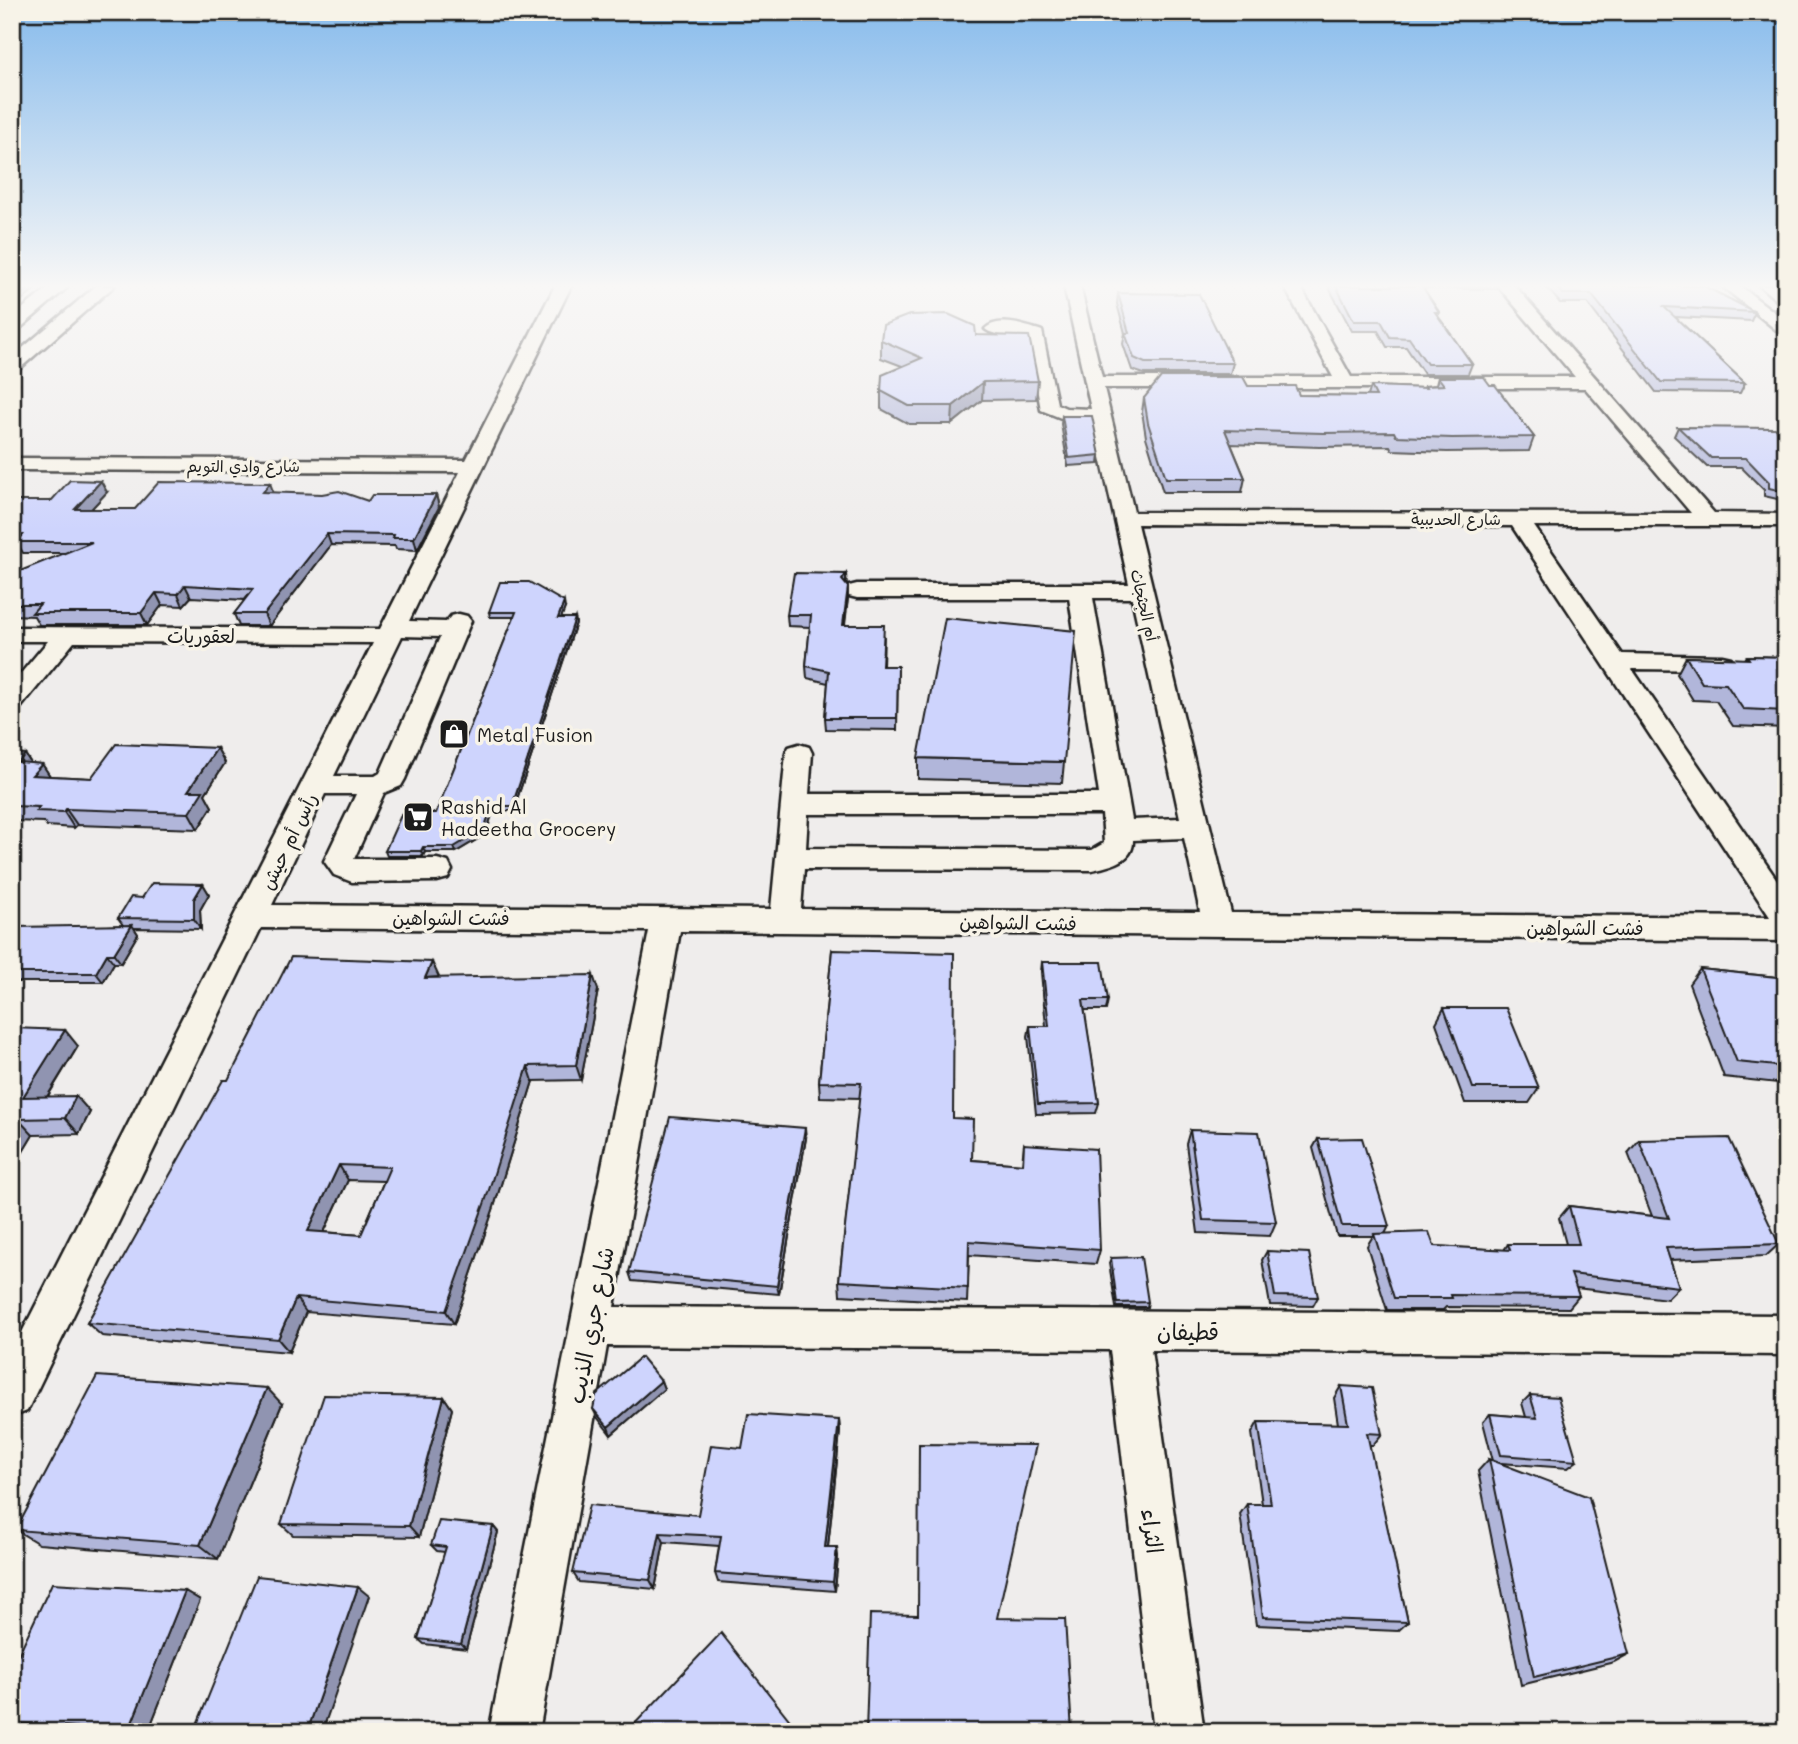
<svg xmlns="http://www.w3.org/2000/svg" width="1798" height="1744" font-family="Mali,'Playpen Sans Arabic',sans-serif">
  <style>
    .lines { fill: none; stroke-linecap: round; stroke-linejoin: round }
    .minor-casing { stroke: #1c1c1c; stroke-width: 5 }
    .path { stroke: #1c1c1c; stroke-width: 2.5; stroke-dasharray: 3.5 3.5; stroke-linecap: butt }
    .minor { fill: #f7f3e8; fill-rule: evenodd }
    .wall { fill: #b1b6da; stroke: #1c1c1c; stroke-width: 2; fill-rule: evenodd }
    .shaded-wall { fill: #9094b1; stroke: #1c1c1c; stroke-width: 2 }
    .building { fill: #ced4fd; stroke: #1c1c1c; stroke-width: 2; fill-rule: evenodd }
    .labels { text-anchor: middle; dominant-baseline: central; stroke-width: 7; stroke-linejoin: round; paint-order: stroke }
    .far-street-label { font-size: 16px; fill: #1c1c1c; stroke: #f7f3e8 }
    .street-label { font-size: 19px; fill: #1c1c1c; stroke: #f7f3e8 }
    .poi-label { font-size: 19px; fill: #1c1c1c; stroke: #f7f3e8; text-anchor: start }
    .near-street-label { font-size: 23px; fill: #1c1c1c; stroke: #f7f3e8 }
  </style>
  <rect width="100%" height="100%" fill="#efedec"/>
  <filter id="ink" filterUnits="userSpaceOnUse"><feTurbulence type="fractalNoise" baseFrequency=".0143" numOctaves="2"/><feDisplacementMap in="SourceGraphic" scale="14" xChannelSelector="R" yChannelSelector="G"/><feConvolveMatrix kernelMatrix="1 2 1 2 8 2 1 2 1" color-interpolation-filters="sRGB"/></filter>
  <g filter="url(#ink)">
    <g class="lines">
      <!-- minor casing -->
      <g class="minor-casing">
        <path id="minor" d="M51,286H69L18,330L12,331V317Z
          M96,286H114L18,370L12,371V357Z
          M555,286H571L409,621L446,622L451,616L459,614L467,616L471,621L405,779L401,786L384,793L354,859H437L448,862L452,870L448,878L437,881L352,882L334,875L324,861L356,794H325L272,905L771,909L786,753L789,747L799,744L809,747L812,753L809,794H1099L1069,598H857L849,596L845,591L849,586L857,584H1129L1093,421L1066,420L1041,410L1028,338C1014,333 996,338 985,329C998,316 1027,326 1042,331L1057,404L1066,408L1091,409L1064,286H1080L1102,377H1333L1284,286H1300L1351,377H1575L1498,286H1515L1714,513L1786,514V526H1534L1622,654L1722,656L1731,658L1734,663L1731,668L1722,670L1632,669L1786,893V941L680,931L614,1307L1786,1315V1355L1151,1350L1204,1732H1154L1110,1350L607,1346L539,1732H489L649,931L261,928L27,1411L12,1417V1352L373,643L74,642L21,707L12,709V684L48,641H12V627L380,629L460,472L12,470V458L466,460ZM1104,388H1585L1691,513L1134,512ZM1137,524L1512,526L1770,917L1231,913ZM1093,598H1132L1180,818L1132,820ZM402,636L440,637L380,773L375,776H334ZM808,814H1102L1104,843L1092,850L806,848ZM1184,838L1200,912L801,909L804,869L1092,870C1109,866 1134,862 1133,840Z
          M1722,286H1740L1786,321V334L1780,333Z
          M1760,286H1778L1786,292V305L1780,303Z"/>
      </g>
      <!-- path -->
      <path class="path" d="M12,390L20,383"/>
      <!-- minor -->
      <use href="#minor" class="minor"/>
    </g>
    <!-- wall -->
    <path class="wall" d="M1328,286H1497L1496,289L1423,288L1439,312L1438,316L1472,364L1468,374H1424L1406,347H1387L1378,331H1352Z
      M1545,286H1704L1755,312L1751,321L1675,317L1745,383L1740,393L1656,392L1587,303H1560Z
      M1118,293L1233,363L1230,374H1144L1132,370L1123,344L1125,333L1117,304Z
      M976,335L1038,381L1036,399L982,400L952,424H909L881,409V391L902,366L881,358V340Z
      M1438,377L1490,385L1534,437L1529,451L1447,452L1392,450L1390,446L1319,447L1231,444L1245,478L1242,492H1163L1146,437L1142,412L1144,398L1248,386L1299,395L1368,396L1371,386L1424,388L1425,386L1436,385Z
      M1062,416L1100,455L1099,464L1068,466L1061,424Z
      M1678,427L1786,438V501L1764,496V490L1741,467H1707L1674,436Z
      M107,492L91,509H135L274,493L368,501L436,495L439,507L417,550L396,549L395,546L331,545L269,626H239L234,614L245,600L191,597L183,606L162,605L147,625H39L34,616L12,615V580L65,553H23L19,546H12V501H51Z
      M846,574L848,598L845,625L884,636L883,666H898L897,730L826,729L825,718L828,683L807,678L806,666L810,627L788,626L787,615Z
      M565,608L561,618H575L576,623L513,811H493L486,834L456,852H425L423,856H387L385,851L436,813L514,617H490L489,612Z
      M1786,623V641L1779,634Z
      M1747,656L1786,657V728L1733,726L1716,701L1693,700L1677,674L1686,657L1745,659Z
      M217,748L225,763L205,794L212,807L198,829L77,825L74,828L47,826L44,822L12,821V753L25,754L31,763L42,764L50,776L91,778Z
      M918,758L1064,762L1062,783L918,779Z
      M203,884L209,894L200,910L201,929L134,928L138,934L121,963H114L103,982H12V932L123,925L118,918L142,898Z
      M832,950L953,1118L972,1160L1022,1164L1024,1144L1100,1250L1096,1264L969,1255L967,1302L840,1295L839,1281L860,1098L820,1097L819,1082Z
      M1042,962L1108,1000L1106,1010H1084L1099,1103L1096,1113L1036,1114L1028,1036L1030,1026H1046L1041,972Z
      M1700,969L1786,978V1084L1724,1077L1689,984Z
      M598,990L581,1080L533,1081L494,1207L454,1324L306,1312L289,1352L102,1336L87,1323L228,1080ZM348,1180L384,1181L361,1235L324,1232Z
      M1444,1008L1539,1088L1529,1103H1465L1436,1023Z
      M12,1028L78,1046L48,1096L90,1112L79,1134L33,1135L12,1170Z
      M1190,1130L1276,1222L1270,1236L1198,1233L1186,1144Z
      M806,1138L779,1294L632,1281L629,1272Z
      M1318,1139L1389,1226L1385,1234L1434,1246L1504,1250L1508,1244H1566L1559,1218L1569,1206L1652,1216L1628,1153L1639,1140L1779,1244L1766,1256L1670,1260L1679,1287L1667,1299L1576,1288L1579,1296L1569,1308L1446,1307L1443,1310H1387L1367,1246L1373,1236H1337L1313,1148Z
      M1267,1251L1318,1297L1313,1306L1270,1305L1262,1260Z
      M1111,1258L1148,1302L1147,1307H1116L1109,1263Z
      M661,1381L664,1389L611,1435L597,1417L593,1409Z
      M1341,1386L1382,1434L1373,1445H1369L1408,1622L1398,1631L1256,1625L1240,1514L1247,1504H1262L1252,1433L1258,1422L1338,1424L1334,1398Z
      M1530,1395L1577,1461L1568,1468L1500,1463L1629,1654L1614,1662L1521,1685L1478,1471L1489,1459L1493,1461L1483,1422L1490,1414L1526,1417L1522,1403Z
      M444,1397L452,1409L419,1537L293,1535L281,1524Z
      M282,1404L218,1559L39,1544L16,1530Z
      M839,1420L840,1431L828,1547L838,1556L835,1591L718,1582L715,1573L719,1546L664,1542L655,1589L579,1582L573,1573L698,1515L742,1448Z
      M493,1526L498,1532L466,1649L424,1644L418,1639L445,1552L437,1551L431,1545Z
      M185,1591L200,1600L148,1732H62L12,1729V1668Z"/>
    <!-- shaded-wall -->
    <path class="shaded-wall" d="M32,286H39L12,308V302Z
      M983,382L982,400L952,424L953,406Z
      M101,481L107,492L81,520L75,509Z
      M270,483L274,494L263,492Z
      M436,495L439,507L417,550L414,538Z
      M327,534L331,545L269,626L264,614Z
      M846,574V585L842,580Z
      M185,585L191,597L183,606L178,594Z
      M848,587V598L843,636V625Z
      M156,593L162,605L147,625L141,613Z
      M564,602L565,608L559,623L558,618Z
      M575,618L576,623L513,811L512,806Z
      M217,748L225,763L205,794L212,807L198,829L189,813L188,791Z
      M25,754L35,770L18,762Z
      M42,764L52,779L32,775Z
      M492,806L493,811L486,834L456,852L454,847Z
      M66,809L77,825L74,828L64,812Z
      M423,847L425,852L423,856L421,851Z
      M203,884L209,894L200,910L201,929L194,919V899Z
      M132,925L138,934L121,963L114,954Z
      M107,954L114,963L103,982L96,973Z
      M432,962L439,977L425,978Z
      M593,975L598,990L581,1080L576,1065Z
      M65,1030L78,1046L37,1113L23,1097Z
      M528,1066L533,1081L494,1207L454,1324L446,1311Z
      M76,1096L90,1112L79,1134L65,1118Z
      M18,1119L33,1135L12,1170V1129Z
      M805,1128L806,1138L779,1294L777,1286Z
      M339,1165L348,1180L318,1245L308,1231Z
      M296,1298L306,1312L289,1352L278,1339Z
      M661,1381L664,1389L611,1435L608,1427Z
      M267,1388L282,1404L218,1559L200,1545Z
      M444,1397L452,1409L419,1537L409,1526Z
      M839,1420L840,1431L827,1556L825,1547Z
      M493,1526L498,1532L466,1649L461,1644Z
      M660,1533L664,1542L655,1589L650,1580Z
      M837,1547L838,1556L835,1591L833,1582Z
      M358,1587L369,1596L322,1732H307Z
      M185,1591L200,1600L148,1732H134L129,1730Z"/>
    <!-- building -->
    <path class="building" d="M12,286H32L12,302Z
      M1336,286H1422L1439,312H1435L1472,364H1427L1409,338L1390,337L1381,321H1354Z
      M1556,286H1704L1755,312L1664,307L1745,383L1661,382L1591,294H1563Z
      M1118,293L1199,294L1233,363H1145L1134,358L1125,333H1129Z
      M948,314L975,326L976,335L1029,336L1038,381L983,382L953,406H909L881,391L882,375L922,358L881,340L883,325L909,315Z
      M1161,377H1243L1248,386H1295L1299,395L1376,396L1371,386L1426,388L1425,386L1444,385L1438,377H1484L1490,385H1495L1534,437L1452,438L1396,436L1394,432L1323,433L1225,430L1245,478H1166L1148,423L1144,398Z
      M1062,416H1092L1100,455L1069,458Z
      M1678,427L1775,428L1786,438V492L1769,488V482L1746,458H1711Z
      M70,480L101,481L75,509H135L159,482L270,483L263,492L322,494L339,491L368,501L372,495H436L414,538H393L394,535L327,534L264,614H234L253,589L185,585L178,594L156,593L141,613H32L40,604H12V580L20,571L92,542H17L23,535H12V501H51Z
      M794,573L846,574L842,580L848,587L843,625H884L882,666H898L897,718H825L829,671L806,666L811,615H787Z
      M500,582H529L564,602L558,618H575L512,806H492L484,829L454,847H423L421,851H385L402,813H436L516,612H489Z
      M945,618L1076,631L1064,762L918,758Z
      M1747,656L1786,657V711L1743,709L1726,684L1702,683L1686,657L1749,659Z
      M116,744L217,748L188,791H203L189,813L66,809L64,812L36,811L39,807L12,806V753L25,754L18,762L42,764L32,775L91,778Z
      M152,883L203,884L194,899V919L118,918L131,897L142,898Z
      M132,925L114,954H107L96,973H12V932L16,927Z
      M832,950L954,953L953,1118L973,1119L972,1160L1023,1164L1024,1144L1096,1149L1100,1250L969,1241L968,1288L839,1281L861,1083L819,1082Z
      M291,957L432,962L425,978L593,975L576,1065L528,1066L488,1193L446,1311L296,1298L278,1339L87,1323L223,1080H228ZM339,1165L390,1167L361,1235L308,1231Z
      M1042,962H1102L1108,1000H1083L1099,1103L1038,1104L1030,1026H1049Z
      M1700,969L1786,978V1067L1737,1062Z
      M1444,1008H1506L1539,1088H1473Z
      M12,1028L65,1030L23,1097L76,1096L65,1118L18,1119L12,1129Z
      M670,1117L805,1128L777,1286L629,1272Z
      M1190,1130L1259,1132L1276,1222L1203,1220Z
      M1362,1138L1389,1226H1342L1318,1139Z
      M1729,1138L1779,1244L1666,1248L1679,1287L1571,1274L1579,1296L1451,1295L1452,1298H1394L1374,1234L1429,1232L1434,1246L1510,1250L1508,1244H1579L1569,1206L1669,1218L1639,1140Z
      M1267,1251L1309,1253L1318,1297L1275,1296Z
      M1141,1257L1148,1302L1117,1303L1111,1258Z
      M641,1357L661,1381L608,1427L593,1409L596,1395Z
      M97,1376L267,1388L200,1545L16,1530Z
      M1341,1386L1372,1388L1382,1434L1367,1433L1408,1622L1263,1617L1247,1504H1271L1258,1422L1348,1424Z
      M324,1395L444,1397L409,1526L281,1524Z
      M1530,1395L1558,1397L1577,1461L1501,1455L1490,1414L1537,1418Z
      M748,1414L839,1420L825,1547H837L833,1582L715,1573L721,1536L660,1533L650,1580L573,1573L589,1505L698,1515L711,1445L742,1448Z
      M919,1444L1036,1445L997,1618L1065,1619L1072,1732H866L870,1614L918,1615Z
      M1489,1459L1589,1497L1629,1654L1534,1677Z
      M439,1521L493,1526L461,1644L418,1639L446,1547L431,1545Z
      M257,1576L358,1587L307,1732H194Z
      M52,1583L185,1591L129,1730L12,1723V1668Z
      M721,1633L799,1732H627Z
      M1127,1726L1166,1730V1732H1127Z"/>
  </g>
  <!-- sky -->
  <linearGradient id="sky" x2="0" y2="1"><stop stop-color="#87bbec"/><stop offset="0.54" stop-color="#f8f7f6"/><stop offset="1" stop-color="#f8f7f6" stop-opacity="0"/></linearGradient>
  <rect width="1798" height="530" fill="url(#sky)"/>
  <!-- icons -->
  <defs>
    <g id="shop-square" transform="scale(1.575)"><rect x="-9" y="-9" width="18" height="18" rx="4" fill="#1c1c1c" stroke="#f7f3e8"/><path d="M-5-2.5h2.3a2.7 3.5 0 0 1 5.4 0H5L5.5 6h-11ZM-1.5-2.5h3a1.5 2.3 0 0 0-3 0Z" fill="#fff"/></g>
    <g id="supermarket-square" transform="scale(1.575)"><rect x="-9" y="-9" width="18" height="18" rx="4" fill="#1c1c1c" stroke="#f7f3e8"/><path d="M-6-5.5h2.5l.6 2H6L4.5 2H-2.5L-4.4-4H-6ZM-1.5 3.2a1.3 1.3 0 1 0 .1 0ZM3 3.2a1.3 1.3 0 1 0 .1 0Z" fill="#fff"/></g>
  </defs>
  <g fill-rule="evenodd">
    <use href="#shop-square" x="454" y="734"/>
    <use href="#supermarket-square" x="418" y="817"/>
  </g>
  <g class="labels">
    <!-- far-street labels -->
    <g class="far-street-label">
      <text x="243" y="465">شارع وادي التويم</text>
      <text x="1456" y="518">شارع الحديبية</text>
      <text transform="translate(1145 605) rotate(77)">أم الجثجاث</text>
    </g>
    <!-- street labels -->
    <g class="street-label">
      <text x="201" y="635">لعقوريات</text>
      <text transform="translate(288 841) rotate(-64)">رأس أم حيش</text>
      <text x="451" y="917">فشت الشواهين</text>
      <text transform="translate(1018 922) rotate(1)">فشت الشواهين</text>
      <text x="1585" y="927">فشت الشواهين</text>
    </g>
    <!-- poi labels -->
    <g class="poi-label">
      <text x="477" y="734">Metal Fusion</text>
      <text x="441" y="806">Rashid Al<tspan x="441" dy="22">Hadeetha Grocery</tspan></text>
    </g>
    <!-- near-street labels -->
    <g class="near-street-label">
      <text transform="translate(590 1325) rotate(-79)">شارع جري الذيب</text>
      <text x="1188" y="1331">قطيفان</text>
      <text transform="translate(1153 1531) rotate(83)">الثراء</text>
    </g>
  </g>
  <!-- margin -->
  <rect width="1798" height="1744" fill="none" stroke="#f7f3e8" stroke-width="42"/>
  <rect x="21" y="21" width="1756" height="1702" fill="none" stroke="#1c1c1c" stroke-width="2.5" filter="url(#ink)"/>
</svg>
